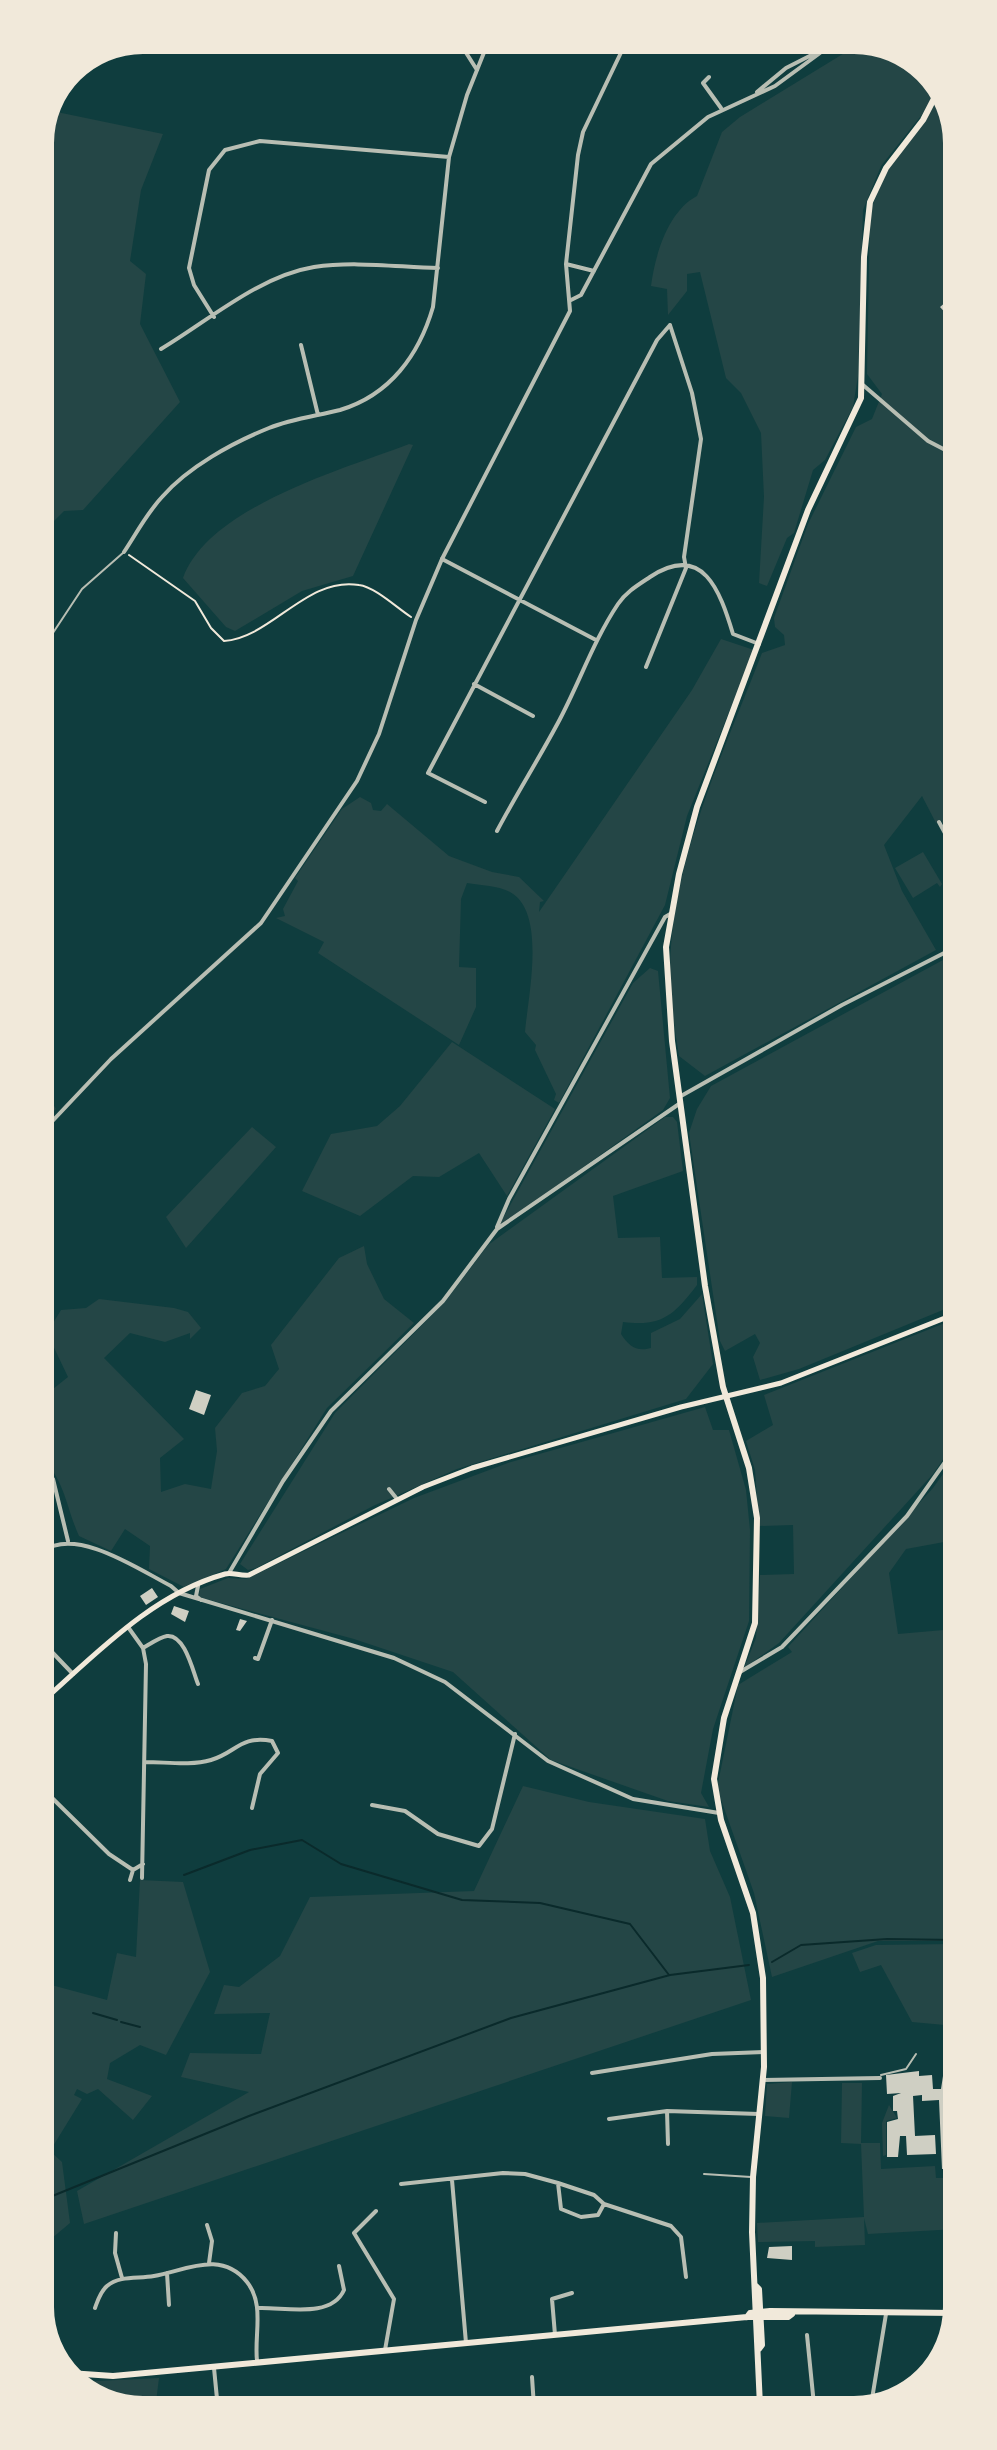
<svg xmlns="http://www.w3.org/2000/svg" width="997" height="2450" font-family="Cabin,sans-serif">
  <style>
    .green { fill: #244646 }
    .lines { fill: none; stroke-linecap: round; stroke-linejoin: round }
    .stream { stroke: #0a2a2b; stroke-width: 2 }
    .building { fill: #cfcfc3 }
    .path { stroke: #f1e9da; stroke-width: 2 }
    .service { stroke: #b8beb3; stroke-width: 2 }
    .minor { stroke: #b8beb3; stroke-width: 4 }
    .tertiary { stroke: #b8beb3; stroke-width: 4 }
    .secondary { stroke: #f1e9da; stroke-width: 5 }
    .primary { stroke: #f1e9da; stroke-width: 6 }
    .trunk { stroke: #f1e9da; stroke-width: 6 }
  </style>
  <rect width="100%" height="100%" fill="#0f3d3e"/>
  <!-- green -->
  <path class="green" d="M864,41L917,62L937,90L932,102L881,166L863,210L858,376L853,407L825,460L813,470L794,533L787,538L767,586L759,583L764,497L761,433L741,393L726,378L700,272L687,274V291L668,315L667,289L651,286C655,255 668,211 697,196L722,132L740,117Z
    M941,96L952,110L953,841L941,820L936,823L922,796L884,845L902,891L936,950L705,1076L679,1056C673,1020 668,982 671,946C679,845 726,746 762,653L785,645L784,635L775,627L774,618L808,524L856,427L872,419L882,394L867,374L870,211L887,171Z
    M52,111L163,134L141,190L130,261L146,274L140,324L180,402L83,510L64,511L53,522L41,503L40,137Z
    M409,444L413,445L353,576L302,591L235,631L226,627L183,578C208,507 344,469 409,444Z
    M721,639L754,650L687,816L665,905L559,1103L554,1100L556,1094L535,1050L536,1045L525,1032C528,996 547,912 510,892C499,886 480,885 467,883L461,899L459,967L476,968V1007L459,1045L318,953L324,942L276,918L285,916L283,909L298,881L295,878L342,809L360,797L371,803L373,810L381,811L387,804L449,856L492,872L519,877L544,901L540,902L539,912L692,690Z
    M923,852L942,884L940,887L937,883L913,898L895,868Z
    M954,954L955,1305L799,1369L760,1380L753,1357L760,1343L755,1334L725,1351L720,1341L689,1133L697,1109L711,1086Z
    M650,968L658,971L670,1098L663,1110L497,1229L633,983Z
    M452,1042L555,1109L507,1196L479,1153L439,1177L413,1176L360,1216L302,1191L331,1134L377,1126L400,1106Z
    M42,1086L56,1109L42,1122Z
    M665,1117H673L677,1122L683,1171L613,1196L618,1238L660,1237L662,1278L697,1277V1285C674,1315 662,1327 623,1322L621,1334C629,1346 636,1352 651,1348V1333L680,1319L702,1294L713,1364L686,1399L457,1469L373,1506L256,1568L248,1570L240,1564L335,1413L445,1302L488,1245Z
    M252,1127L276,1147L186,1248L166,1217Z
    M364,1246L367,1264L384,1299L414,1323L327,1408L226,1569L184,1587L149,1569L150,1546L125,1529L111,1551L79,1536C67,1510 64,1478 43,1460V1397L68,1377L47,1333L61,1310L86,1308L99,1299L174,1308L188,1312L201,1328L190,1339V1333L165,1342L130,1333L104,1358L184,1439L160,1458L161,1492L185,1484L211,1489L217,1451L215,1428L242,1393L265,1386L279,1369L271,1345L339,1258Z
    M955,1319V1442L933,1474L779,1643L744,1668L756,1638L760,1575L794,1574L793,1525L759,1526L755,1470L746,1441L773,1425L764,1395Z
    M705,1407L713,1430H729L746,1490L750,1530L749,1621L713,1729L701,1793L709,1807L668,1801L551,1760L453,1672L354,1639L199,1597L200,1589L228,1578L246,1579L414,1498L511,1462Z
    M955,1457V1540L906,1549L889,1573L898,1634L955,1629L956,1941H878L772,1977L754,1893L717,1788L738,1685L792,1652L788,1647L933,1488Z
    M523,1786L589,1802L705,1819L710,1851L730,1897L751,2000L84,2224L77,2191L249,2092L181,2077L190,2053L261,2054L270,2013L214,2014L224,1985L239,1987L280,1956L310,1897L474,1891Z
    M140,1880L183,1882L210,1972L166,2055L140,2045L110,2063L107,2079L152,2096L133,2120L98,2089L87,2094L77,2089L74,2095L82,2099L50,2151L62,2162L70,2223L45,2244L44,1983L107,2000L117,1953L136,1957Z
    M956,1944V2026L912,2022L881,1965L860,1972L852,1953L876,1945Z
    M792,2082L789,2118L765,2116L767,2084Z
    M842,2083H862L861,2143H880L881,2169L935,2166L936,2178H944L956,2187L957,2229L868,2234L864,2218L865,2245L815,2247V2241L758,2242L757,2223L864,2217L861,2144L841,2143Z
    M889,2105L897,2118L886,2121V2155L883,2156L882,2123Z
    M159,2378L155,2410H136L80,2388L75,2382Z"/>
  <g class="lines">
    <!-- stream -->
    <path class="stream" d="M184,1875L250,1850L302,1840L341,1864L462,1900L540,1903L630,1924L669,1975
      M772,1962L801,1945L887,1939L956,1940
      M93,2013L117,2020
      M121,2022L140,2027
      M45,2199L249,2116L511,2018L670,1975L749,1965"/>
  </g>
  <!-- building -->
  <path class="building" d="M947,301L952,307L950,318L940,307Z
    M196,1390L211,1395L204,1415L189,1409Z
    M152,1588L158,1597L146,1605L140,1596Z
    M174,1606L189,1611L185,1622L171,1614Z
    M240,1619L247,1621L240,1631L236,1630Z
    M949,2054H956L957,2168L942,2169L939,2100L922,2101V2095L913,2096L915,2136L935,2135L936,2154L907,2155L906,2136H900L898,2157H887V2122L898,2119L897,2111H893V2096L901,2093L887,2094L886,2075L919,2071V2076L932,2075L933,2089H941L943,2076L949,2075Z
    M792,2246V2260L767,2258L769,2247Z"/>
  <g class="lines">
    <!-- path -->
    <path class="path" d="M129,555L195,601L211,628L224,641C271,638 307,576 359,585C375,587 397,608 411,617"/>
    <!-- service -->
    <path class="service" d="M41,651L82,589L124,552
      M881,2075L906,2069L916,2054
      M704,2174L751,2177"/>
    <!-- minor -->
    <path class="minor" d="M458,40L477,70
      M605,40L623,48
      M129,46L162,40
      M709,77L703,83L721,108
      M214,317L194,285L189,268L209,170L225,150L260,141L449,157
      M301,345L318,415
      M161,349C208,321 259,276 314,267C354,261 398,267 438,268
      M124,552C136,534 147,513 162,497C188,467 232,443 269,428C291,419 316,416 340,410C390,395 419,355 433,307L449,157L467,95L489,40
      M442,559L596,640
      M646,667L686,568L684,557L701,439L692,393L670,325
      M474,684L533,716
      M485,802L428,773L657,340L670,325
      M939,822L946,835
      M497,831C517,793 540,757 560,719C580,681 594,640 618,604C626,592 638,585 650,577C703,542 720,591 733,634L759,644
      M949,893L954,900
      M43,1471L53,1479L68,1541
      M389,1489L397,1499
      M43,1551C77,1527 138,1569 171,1586L179,1593
      M128,1627L143,1648L146,1664L142,1878
      M143,1648C150,1644 160,1637 167,1636C185,1634 193,1672 198,1684
      M51,1651L73,1674
      M255,1658L258,1659L272,1620
      M146,1762C166,1762 191,1766 211,1760C236,1753 240,1735 272,1741L278,1753L260,1774L252,1808
      M44,1790L109,1854L133,1870
      M372,1805L405,1811L438,1834L479,1846L492,1829L515,1734
      M130,1880L133,1870L143,1864
      M592,2073L712,2054L764,2052
      M763,2080L880,2078
      M667,2111L668,2144
      M609,2119L667,2111L759,2114
      M452,2180L466,2343
      M558,2183L561,2209L581,2217L598,2215L604,2204
      M401,2184L503,2173L525,2174L558,2183L594,2195L604,2204L671,2226L681,2237L686,2277
      M376,2211L354,2233L394,2299L385,2350
      M207,2225L212,2241L209,2263
      M116,2233L115,2253L122,2278
      M167,2273L169,2305
      M95,2308C98,2300 100,2292 107,2286C120,2275 138,2279 154,2276C187,2270 221,2250 247,2282C265,2305 254,2334 257,2361
      M259,2308C285,2307 331,2319 344,2290L339,2266
      M555,2335L552,2299L572,2293
      M807,2335L814,2405
      M214,2368L218,2409
      M532,2377L534,2407
      M871,2405L886,2314"/>
    <!-- tertiary -->
    <path class="tertiary" d="M757,92L786,68L841,40
      M566,264L594,271
      M571,300L581,295L651,164L708,117L775,86L820,53
      M863,385L928,441L953,454
      M681,1096L842,1005L954,948
      M43,1131L111,1059L261,923L357,781L379,734L416,620L442,559L570,311L566,264L578,155L583,132L627,40
      M497,1227L509,1199L665,917L672,913
      M229,1573L283,1481L331,1411L443,1301L497,1229L679,1104
      M198,1586L196,1596L201,1600
      M179,1593L394,1658L445,1682L548,1761L633,1799L719,1813
      M740,1672L782,1647L907,1516L955,1448"/>
    <!-- secondary -->
    <path class="secondary" d="M44,1700C98,1652 153,1594 225,1574C232,1572 240,1576 249,1575L423,1487L472,1468L681,1407L781,1383L955,1314"/>
    <!-- primary -->
    <path class="primary" d="M747,2317L750,2313L770,2311L955,2313
      M69,2373L113,2376L747,2317H788L792,2314"/>
    <!-- trunk -->
    <path class="trunk" d="M755,2285L759,2289L762,2345L759,2349
      M760,2406L752,2232L753,2177L764,2067L763,1978L753,1913L721,1820L714,1779L724,1718L755,1623L757,1518L749,1468L723,1387L705,1286L672,1041L666,947L679,874L697,807L808,510L861,398L864,257L870,202L886,168L923,120L938,91"/>
  </g>
  <!-- crop -->
  <path d="M0 0H997V2450H0ZM143 54H854A89 89 0 0 1 943 143V2307A89 89 0 0 1 854 2396H143A89 89 0 0 1 54 2307V143A89 89 0 0 1 143 54Z" fill="#f1e9da" fill-rule="evenodd"/>
</svg>
